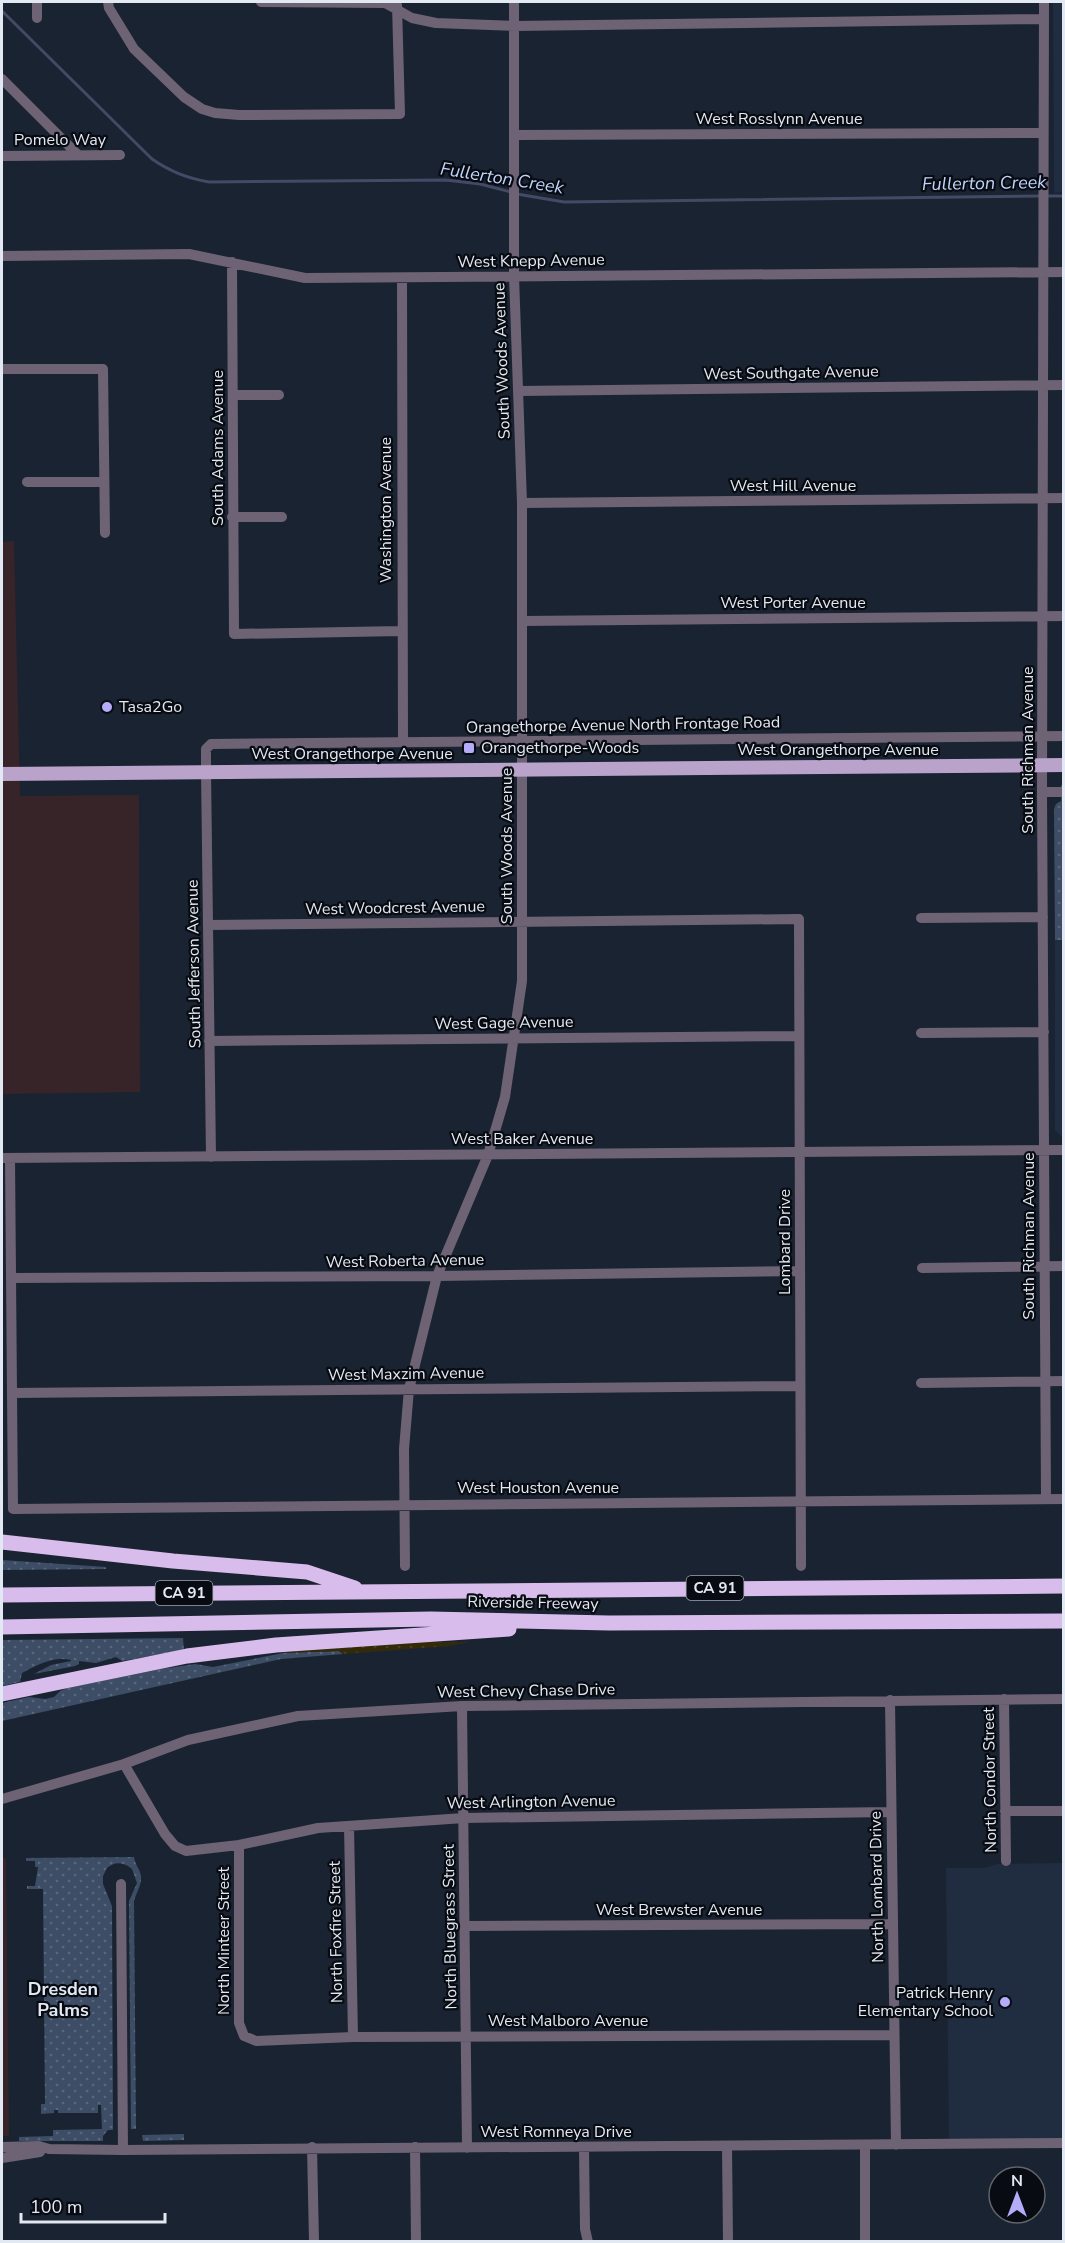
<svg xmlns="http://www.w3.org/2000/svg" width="1065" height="2243" font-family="'Nunito Sans',sans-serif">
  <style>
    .commercial { fill: #372428 }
    .built { fill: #202d40 }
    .grass { fill: url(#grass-dots) }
    .sand { fill: url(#sand-dots) }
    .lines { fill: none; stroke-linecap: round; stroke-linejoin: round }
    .stream { stroke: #444a65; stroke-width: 3 }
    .minor { stroke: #6e6375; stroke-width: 10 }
    .major { stroke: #baa3ca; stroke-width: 14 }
    .highway { stroke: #d8bceb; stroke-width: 15 }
    .poi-dot { fill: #b4acf9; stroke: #080c12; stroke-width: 2 }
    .labels { text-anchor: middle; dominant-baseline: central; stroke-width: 4.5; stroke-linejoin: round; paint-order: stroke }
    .shield { fill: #080c12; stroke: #a1a7b0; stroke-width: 1.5 }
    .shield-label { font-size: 15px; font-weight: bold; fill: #e3e9f3 }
    .street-label { font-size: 16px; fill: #e3e9f3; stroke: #080c12 }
    .poi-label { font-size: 16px; fill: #e3e9f3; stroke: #080c12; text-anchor: start }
    .water-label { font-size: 18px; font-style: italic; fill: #bfd3fc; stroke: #080c12 }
    .neighbourhood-label { font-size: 18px; font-weight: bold; fill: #e3e9f3; stroke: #080c12 }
  </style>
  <defs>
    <pattern id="grass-dots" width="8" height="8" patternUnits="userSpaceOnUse" patternTransform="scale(1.5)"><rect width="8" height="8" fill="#3c4d65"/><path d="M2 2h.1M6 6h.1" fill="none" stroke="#58677c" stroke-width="1.8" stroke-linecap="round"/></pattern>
    <pattern id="sand-dots" width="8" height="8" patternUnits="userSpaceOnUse" patternTransform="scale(1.5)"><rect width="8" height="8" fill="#322a08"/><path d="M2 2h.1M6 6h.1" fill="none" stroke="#463f20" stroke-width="1.8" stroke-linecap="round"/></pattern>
  </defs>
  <rect width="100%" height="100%" fill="#1a2331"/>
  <!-- commercial -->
  <path class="commercial" d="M14,541L20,796L139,795L140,1092L2,1094V542Z
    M2,1858H6L9,2136H2Z"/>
  <!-- built -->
  <path class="built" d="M1053,2H1064L1063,192L1054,193Z
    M1055,940H1064L1063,1138L1055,1130Z
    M1063,1863V2142L949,2143L946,1868H985L997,1864Z"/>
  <!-- grass -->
  <path class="grass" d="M1061,785H1063V940H1055L1054,809L1056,804L1061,801Z
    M2,1560L106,1567V1569L2,1570Z
    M183,1638L184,1650L122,1661L116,1657L96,1663L79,1661V1664L75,1666L34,1674L51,1665L71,1661V1660C53,1656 37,1665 22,1673L20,1682L2,1686V1640Z
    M339,1651L343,1654L281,1659L2,1721V1703L29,1697L45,1699L54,1697L60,1691L67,1688L161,1669L195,1664L213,1667L283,1653Z
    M134,1857C135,1865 140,1869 141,1876C142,1885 136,1893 134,1901L136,2129H131L129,1901L137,1883L132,1869C124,1862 115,1861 107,1868L103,1876V1884L112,1906L113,2130H108L103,2136V2141H19V2137L53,2136V2130L102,2129L101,2105H98V2113H58V2110H54V2113L41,2114V2104H45L43,1889H27V1886H35L38,1867H35V1861H26V1858Z
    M184,2134V2140L143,2141L142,2135Z"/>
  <!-- sand -->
  <path class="sand" d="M418,1642H470L449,1646L343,1654L339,1651L283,1653L303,1650Z"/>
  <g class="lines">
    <!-- stream -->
    <path class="stream" d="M2,11L152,159C171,172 187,178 209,182L446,180L480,184L511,192
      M517,194L564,202L1041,196
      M1047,196H1064"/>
    <!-- minor -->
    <path class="minor" d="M37,2V18
      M108,2L109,8L134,49L184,97L202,109L215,113L239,115L400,114L397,5
      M261,2L385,3L412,18L436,23L514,26L1044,19
      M1044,2L1042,792L1046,1499
      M2,79L78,155
      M515,135L1042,133
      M2,156L120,155
      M2,256L189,254L305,278L1064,272
      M232,262L234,634L401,631
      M402,278L403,742
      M2,369H103L105,533
      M519,391L1064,385
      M233,395H279
      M27,482H104
      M522,503L1064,498
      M232,517H282
      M523,621L1064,616
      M1042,792H1064
      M921,918L1043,917
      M208,925L799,919L801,1566
      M921,1033L1044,1032
      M209,1041L799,1036
      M211,1157L206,771V749L211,744L1064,736
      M2,1158L1064,1150
      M10,1158L13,1509L1064,1499
      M922,1268L1064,1266
      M11,1278L437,1276L800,1271
      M921,1383L1064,1381
      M12,1393L800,1386
      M405,1566L404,1449L409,1389L437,1276L488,1155L505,1097L522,981V503L514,276V2
      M1004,1699L1006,1861
      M890,1700L896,2145
      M462,1706L467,2148
      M124,1764L165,1834L175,1846L186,1851L239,1845L318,1828L464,1818L891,1812
      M2,1799L124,1764L188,1740L298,1716L462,1706L1064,1699
      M1005,1811H1064
      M349,1826L353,2037
      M239,1845V2023L244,2036L256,2041L353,2037L894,2035
      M121,1884L123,2150
      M464,1926L893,1924
      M865,2145V2242
      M727,2146L728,2242
      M2,2147L39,2146L49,2149L123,2150L1064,2143
      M312,2147L314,2242
      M415,2147L416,2242
      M584,2147L585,2229L588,2242
      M2,2158L40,2152"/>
    <!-- major -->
    <path class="major" d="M2,774L1064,765"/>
    <!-- highway -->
    <path class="highway" d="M2,1542L173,1561L307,1572L355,1588
      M2,1595L1064,1586
      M2,1627L431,1619L609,1623L1064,1621
      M2,1694L187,1656L276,1645L509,1629"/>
  </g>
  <!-- markers -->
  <g class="poi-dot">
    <circle cx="107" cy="707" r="6"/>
    <rect x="463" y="742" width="12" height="12" rx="3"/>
    <circle cx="1005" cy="2002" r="6"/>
  </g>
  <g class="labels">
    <!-- shield labels -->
    <g class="shield">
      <rect x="686.5" y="1576" width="57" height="24" rx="4.5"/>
      <rect x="155.5" y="1581" width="57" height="24" rx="4.5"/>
    </g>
    <g class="shield-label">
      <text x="715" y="1588">CA 91</text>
      <text x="184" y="1593">CA 91</text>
    </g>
    <!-- street labels -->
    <g class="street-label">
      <text x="779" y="119">West Rosslynn Avenue</text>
      <text x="60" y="140">Pomelo Way</text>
      <text transform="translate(531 261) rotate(-1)">West Knepp Avenue</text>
      <text transform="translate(502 361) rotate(-92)">South Woods Avenue</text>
      <text transform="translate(791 373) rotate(-1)">West Southgate Avenue</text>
      <text transform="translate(218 448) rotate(-90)">South Adams Avenue</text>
      <text x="793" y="486">West Hill Avenue</text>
      <text transform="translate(386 510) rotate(-90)">Washington Avenue</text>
      <text x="793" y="603">West Porter Avenue</text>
      <text transform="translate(623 725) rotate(-1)">Orangethorpe Avenue North Frontage Road</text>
      <text x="838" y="750">West Orangethorpe Avenue</text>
      <text transform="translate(1028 750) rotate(-90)">South Richman Avenue</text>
      <text x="352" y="754">West Orangethorpe Avenue</text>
      <text transform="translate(507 846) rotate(-90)">South Woods Avenue</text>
      <text transform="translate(395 908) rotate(-1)">West Woodcrest Avenue</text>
      <text transform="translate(194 964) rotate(-91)">South Jefferson Avenue</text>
      <text transform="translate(504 1023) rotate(-1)">West Gage Avenue</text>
      <text x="522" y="1139">West Baker Avenue</text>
      <text transform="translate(1029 1236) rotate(-90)">South Richman Avenue</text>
      <text transform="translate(785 1242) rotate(-90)">Lombard Drive</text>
      <text transform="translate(405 1261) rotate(-1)">West Roberta Avenue</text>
      <text transform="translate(406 1374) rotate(-1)">West Maxzim Avenue</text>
      <text x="538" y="1488">West Houston Avenue</text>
      <text transform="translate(533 1603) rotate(1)">Riverside Freeway</text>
      <text transform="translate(526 1691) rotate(-1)">West Chevy Chase Drive</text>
      <text transform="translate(990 1780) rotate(-91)">North Condor Street</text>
      <text transform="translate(531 1802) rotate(-1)">West Arlington Avenue</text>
      <text transform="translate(877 1887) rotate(-91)">North Lombard Drive</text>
      <text x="679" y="1910">West Brewster Avenue</text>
      <text transform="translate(450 1927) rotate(-91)">North Bluegrass Street</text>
      <text transform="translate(336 1932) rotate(-91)">North Foxfire Street</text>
      <text transform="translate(224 1941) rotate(-90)">North Minteer Street</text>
      <text x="568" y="2021">West Malboro Avenue</text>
      <text x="556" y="2132">West Romneya Drive</text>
    </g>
    <!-- poi labels -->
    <g class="poi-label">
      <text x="119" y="707">Tasa2Go</text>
      <text x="481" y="748">Orangethorpe-Woods</text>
      <text x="993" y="1993" text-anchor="end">Patrick Henry<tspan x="993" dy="18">Elementary School</tspan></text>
    </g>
    <!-- water labels -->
    <g class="water-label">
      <text transform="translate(502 178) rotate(9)">Fullerton Creek</text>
      <text transform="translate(984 183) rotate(-1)">Fullerton Creek</text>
    </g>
    <!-- neighbourhood labels -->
    <g class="neighbourhood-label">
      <text x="63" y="1989">Dresden<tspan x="63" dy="21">Palms</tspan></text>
    </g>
  </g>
  <!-- border -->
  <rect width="1065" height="2243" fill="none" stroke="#e3e9f3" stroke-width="6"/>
  <!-- north arrow -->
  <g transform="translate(1017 2195)"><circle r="28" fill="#080c12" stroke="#60646c" stroke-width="1.5"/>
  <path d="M0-4.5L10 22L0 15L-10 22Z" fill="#b4acf9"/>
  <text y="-9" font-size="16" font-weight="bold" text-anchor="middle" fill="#e3e9f3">N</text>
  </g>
  <!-- scale -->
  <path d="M21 2213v9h144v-9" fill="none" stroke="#e3e9f3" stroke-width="3"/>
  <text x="30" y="2213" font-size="18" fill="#e3e9f3" stroke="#080c12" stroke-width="4.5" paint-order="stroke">100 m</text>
</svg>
